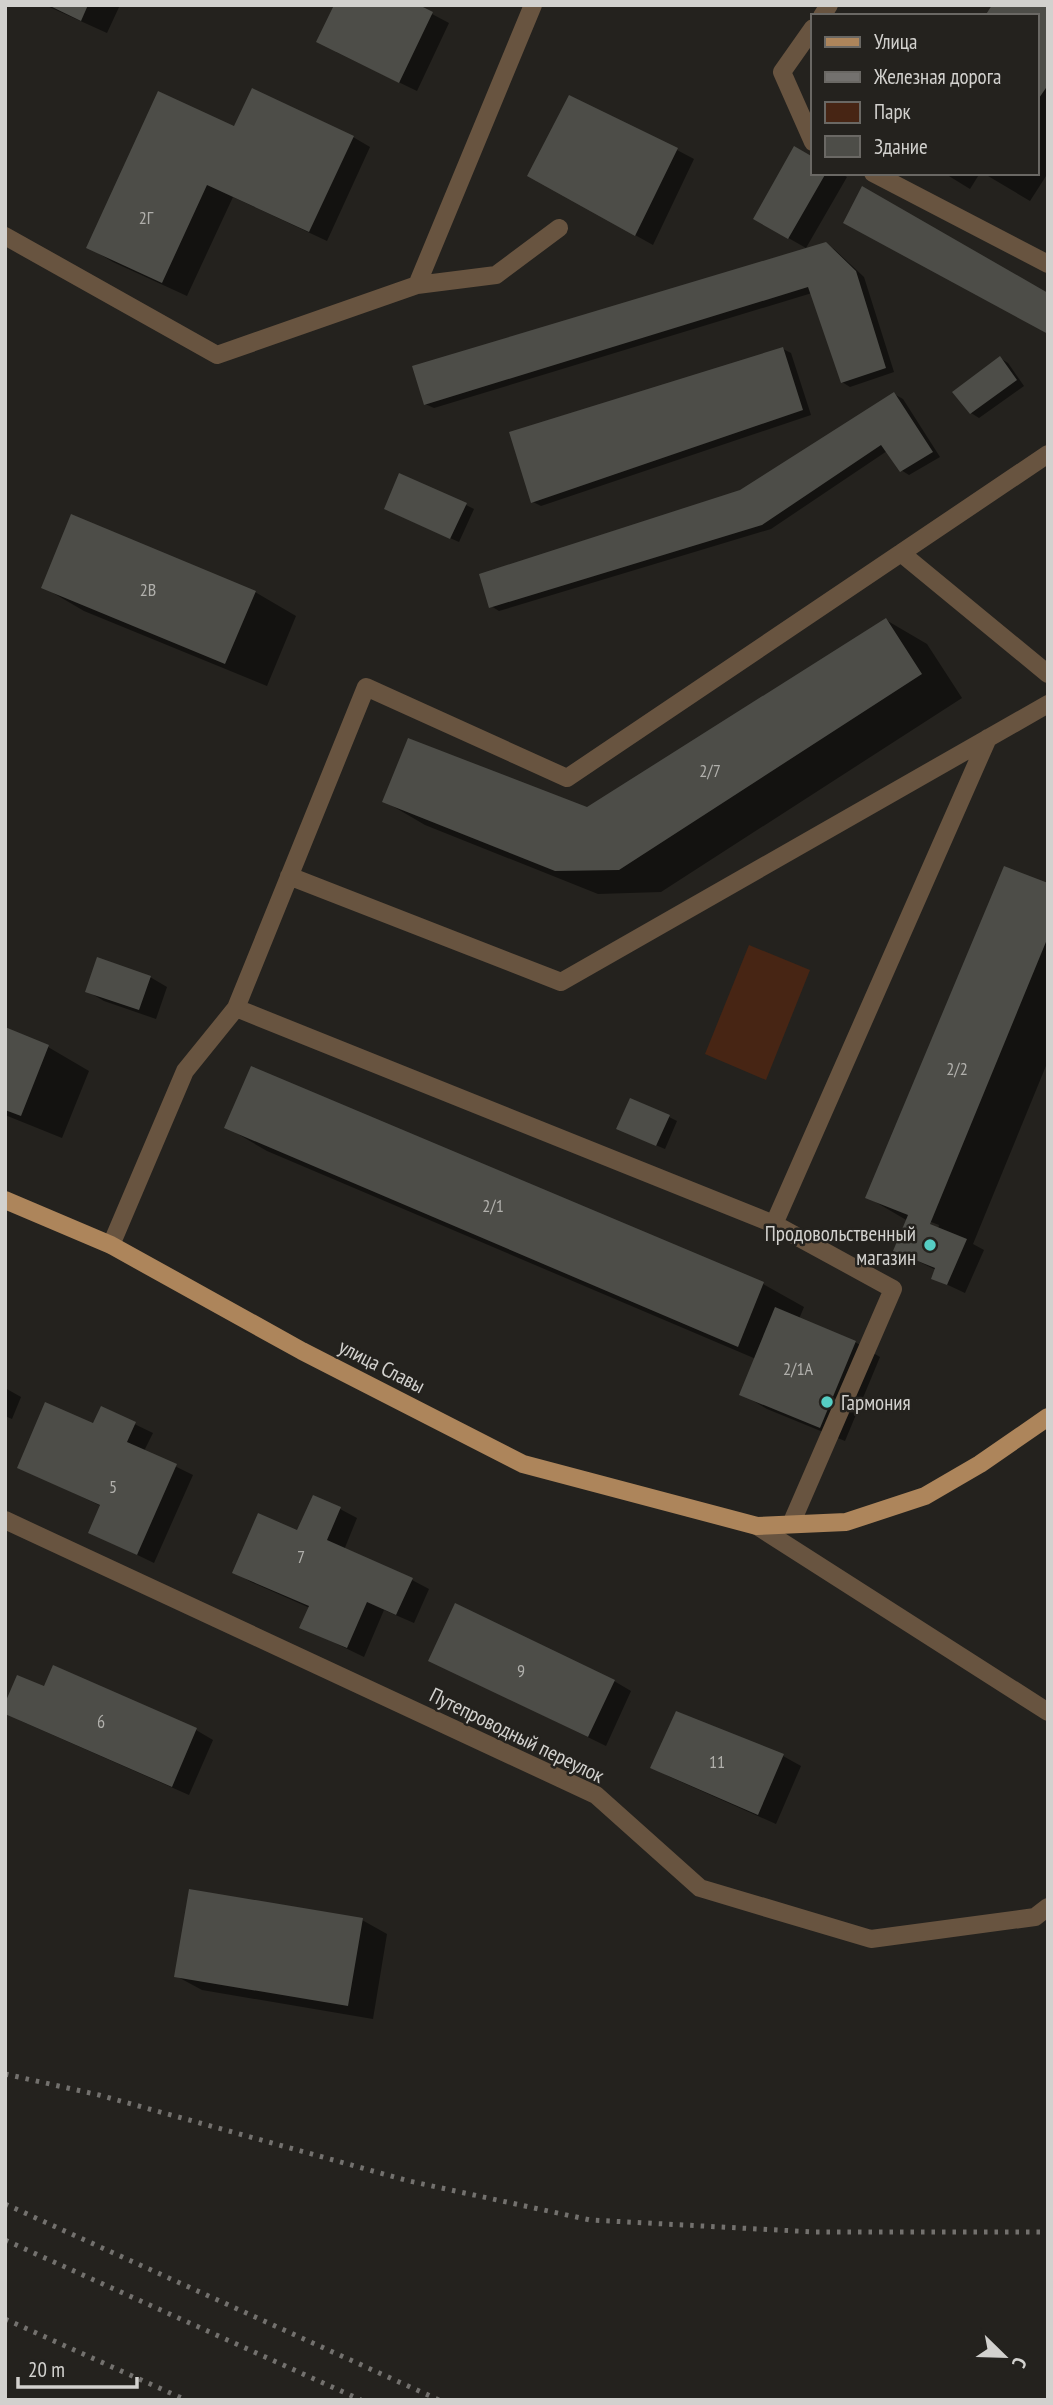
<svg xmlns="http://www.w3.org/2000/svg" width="1053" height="2405" font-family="'PT Sans Narrow',sans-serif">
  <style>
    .green { fill: #472514 }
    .shadow { fill: #0007; fill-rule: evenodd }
    .building { fill: #4d4d48 }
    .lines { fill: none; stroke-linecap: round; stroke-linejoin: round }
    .minor { stroke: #685440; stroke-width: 18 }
    .major { stroke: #ad855b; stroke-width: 18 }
    .rail { stroke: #73716e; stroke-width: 5; stroke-dasharray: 3.5 7; stroke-linecap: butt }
    .poi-dot { fill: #56cec4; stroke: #24221e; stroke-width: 2.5 }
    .labels { text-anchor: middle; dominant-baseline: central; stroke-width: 5; stroke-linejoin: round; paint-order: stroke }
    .number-label { font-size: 18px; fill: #b1b0ac }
    .poi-label { font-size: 21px; fill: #d2d1ce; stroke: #24221e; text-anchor: end }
    .street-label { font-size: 21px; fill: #d2d1ce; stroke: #24221e }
  </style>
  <rect width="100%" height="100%" fill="#24221e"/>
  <!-- green -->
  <path class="green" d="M749,945L810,970L766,1080L705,1054Z"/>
  <!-- shadow -->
  <path class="shadow" d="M45,5H120L107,33Z
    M1048,5V173L1030,201L983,173H1037V16Z
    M432,14L449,23L417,91L336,52Z
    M235,128L353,137L370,147L327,241L233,197L187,296L113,262L88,247Z
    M795,149L813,159V173H840L847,177L806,248L755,219Z
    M677,150L694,159L653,245L529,176Z
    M944,173H980L970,189Z
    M826,244L834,249L864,277L894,372L850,387L842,382L812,293L434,408L425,404Z
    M783,349L791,353L811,415L541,506L533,502Z
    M1000,358L1008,363L1024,386L979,418L971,413Z
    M894,394L903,399L940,457L909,475L901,470L887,451L771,529L499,611L491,606L741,491Z
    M466,505L474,509L459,542L394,513Z
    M43,587L255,592L296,616L267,686L84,611Z
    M886,620L927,644L962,698L661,892L598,894L425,825L384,801L587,809Z
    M1048,885V1061L973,1244L984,1250L965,1293L933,1278L936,1270L895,1250L908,1221L867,1197ZM908,1213L939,1225L938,1229Z
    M150,977L167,987L156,1019L104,1001L87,991Z
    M5,1029L48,1047L89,1071L62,1138L5,1115Z
    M669,1117L677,1121L665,1149L627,1133Z
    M226,1127L763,1284L804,1307L799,1319L855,1342L880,1357L845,1441L767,1409L742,1394L756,1359L267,1151Z
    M5,1388L21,1397L12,1419L5,1416Z
    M101,1408L153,1433L144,1451L193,1475L154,1563L90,1532L101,1506L19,1467L93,1425Z
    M340,1509L357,1518L344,1550L412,1580L429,1589L414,1623L384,1610L364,1657L302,1627L310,1608L251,1582L234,1572Z
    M430,1660L614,1681L631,1691L606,1746Z
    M45,1688L196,1730L213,1740L189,1795L21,1721L5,1712Z
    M677,1713L783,1756L801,1766L776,1824L670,1777L652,1767Z
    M362,1920L387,1934L373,2019L202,1990L176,1976Z"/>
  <!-- building -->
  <path class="building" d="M48,5H88L81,21Z
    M334,5H419L433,12L399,83L316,42Z
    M992,5H1048V85L1037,101V16H985Z
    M252,88L354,136L309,232L207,185L162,283L86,248L158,91L234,126Z
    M569,95L678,148L635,236L527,176Z
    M794,146L813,157V173H826L788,239L753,219Z
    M862,186L1048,293V334L843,223Z
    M826,242L856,271L886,368L841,383L808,287L424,405L412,366Z
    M783,347L803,410L531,503L509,432Z
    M1000,356L1017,380L970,414L952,392Z
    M894,392L933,452L900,472L881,445L762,525L489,608L479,574L740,490Z
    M399,473L467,503L450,539L384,509Z
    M71,514L256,591L225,664L41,588Z
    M886,618L922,674L619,870L555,871L382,802L408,738L587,807Z
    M1004,866L1048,883V937L930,1224L967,1239L947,1285L931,1279L935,1268L893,1251L908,1215L865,1198Z
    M97,957L151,976L139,1010L85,992Z
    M5,1027L49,1045L21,1116L5,1110Z
    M251,1066L764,1282L738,1347L224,1128Z
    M630,1098L670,1115L656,1146L616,1129Z
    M775,1307L856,1341L820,1428L739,1395Z
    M45,1402L93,1423L101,1406L136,1422L127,1442L177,1464L137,1555L88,1533L100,1505L17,1468Z
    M313,1495L341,1507L327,1540L413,1578L396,1615L367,1602L347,1648L299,1628L309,1606L232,1573L258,1513L297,1530Z
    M455,1603L615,1680L588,1737L428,1661Z
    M53,1665L197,1728L172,1787L5,1714V1703L17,1675L44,1686Z
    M676,1711L784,1754L758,1815L650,1768Z
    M189,1889L363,1918L348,2006L174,1977Z"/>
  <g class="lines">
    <!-- minor -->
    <path class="minor" d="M822,16L829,5
      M813,28L782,72L813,142
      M873,173L1048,264
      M5,236L217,355L417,285L496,275L559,228
      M417,285L533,5
      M901,553L1048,674
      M289,876L561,982L1048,704
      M236,1008L774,1224
      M111,1245L185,1071L236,1008L366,687L567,778L1048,454
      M5,1520L596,1795L700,1888L871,1939L1035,1917L1048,1907
      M791,1524L893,1289L774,1224L988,738
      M757,1526L1048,1712"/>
    <!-- major -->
    <path class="major" d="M5,1200L111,1245L302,1351L523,1464L757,1526L846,1522L925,1496L980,1464L1048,1417"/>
    <!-- rail -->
    <path class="rail" d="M5,2074L99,2095L409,2181L590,2220L815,2232H1048
      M5,2204L439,2400
      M5,2240L361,2400
      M5,2319L186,2400"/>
  </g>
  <!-- markers -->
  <g class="poi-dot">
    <circle cx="930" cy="1245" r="7"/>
    <circle cx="827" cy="1402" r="7"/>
  </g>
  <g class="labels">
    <!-- number labels -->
    <g class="number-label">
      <text x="146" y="217">2Г</text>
      <text x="148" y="589">2В</text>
      <text x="710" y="770">2/7</text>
      <text x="957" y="1068">2/2</text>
      <text x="493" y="1205">2/1</text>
      <text x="798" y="1368">2/1А</text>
      <text x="113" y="1486">5</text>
      <text x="301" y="1556">7</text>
      <text x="521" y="1670">9</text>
      <text x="101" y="1721">6</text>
      <text x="717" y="1761">11</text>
    </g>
    <!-- poi labels -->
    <g class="poi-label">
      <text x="916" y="1233">Продовольственный<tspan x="916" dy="24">магазин</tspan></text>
      <text x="841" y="1402" text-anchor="start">Гармония</text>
    </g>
    <!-- street labels -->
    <g class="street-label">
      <text transform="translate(382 1366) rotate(27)">улица Славы</text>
      <text transform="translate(517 1735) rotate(26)">Путепроводный переулок</text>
    </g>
  </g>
  <!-- border -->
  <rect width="1053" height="2405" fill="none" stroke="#d2d1ce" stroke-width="14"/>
  <!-- legend -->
  <rect x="811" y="14" width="228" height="161" fill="#24221e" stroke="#6a6864" stroke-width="2"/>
  <rect x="825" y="37" width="35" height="10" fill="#ad855b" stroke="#6a6864" stroke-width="2"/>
  <text x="874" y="49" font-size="21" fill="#d2d1ce">Улица</text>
  <rect x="825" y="72" width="35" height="10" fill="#73716e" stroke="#6a6864" stroke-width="2"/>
  <text x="874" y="84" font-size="21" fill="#d2d1ce">Железная дорога</text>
  <rect x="825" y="102" width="35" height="21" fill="#472514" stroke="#6a6864" stroke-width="2"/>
  <text x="874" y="119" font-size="21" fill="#d2d1ce">Парк</text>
  <rect x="825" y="136" width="35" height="21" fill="#4d4d48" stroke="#6a6864" stroke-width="2"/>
  <text x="874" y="154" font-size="21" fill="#d2d1ce">Здание</text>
  <!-- north arrow -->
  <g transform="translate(1004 2356) rotate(113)" stroke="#24221e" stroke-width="5" paint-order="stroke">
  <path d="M0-5L12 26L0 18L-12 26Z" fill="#d2d1ce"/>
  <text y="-10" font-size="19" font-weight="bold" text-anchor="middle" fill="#d2d1ce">С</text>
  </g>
  <!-- scale -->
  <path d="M18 2377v10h119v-10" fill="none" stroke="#d2d1ce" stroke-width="3.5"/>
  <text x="28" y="2377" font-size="21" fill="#d2d1ce" stroke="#24221e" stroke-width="5" paint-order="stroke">20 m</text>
</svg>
